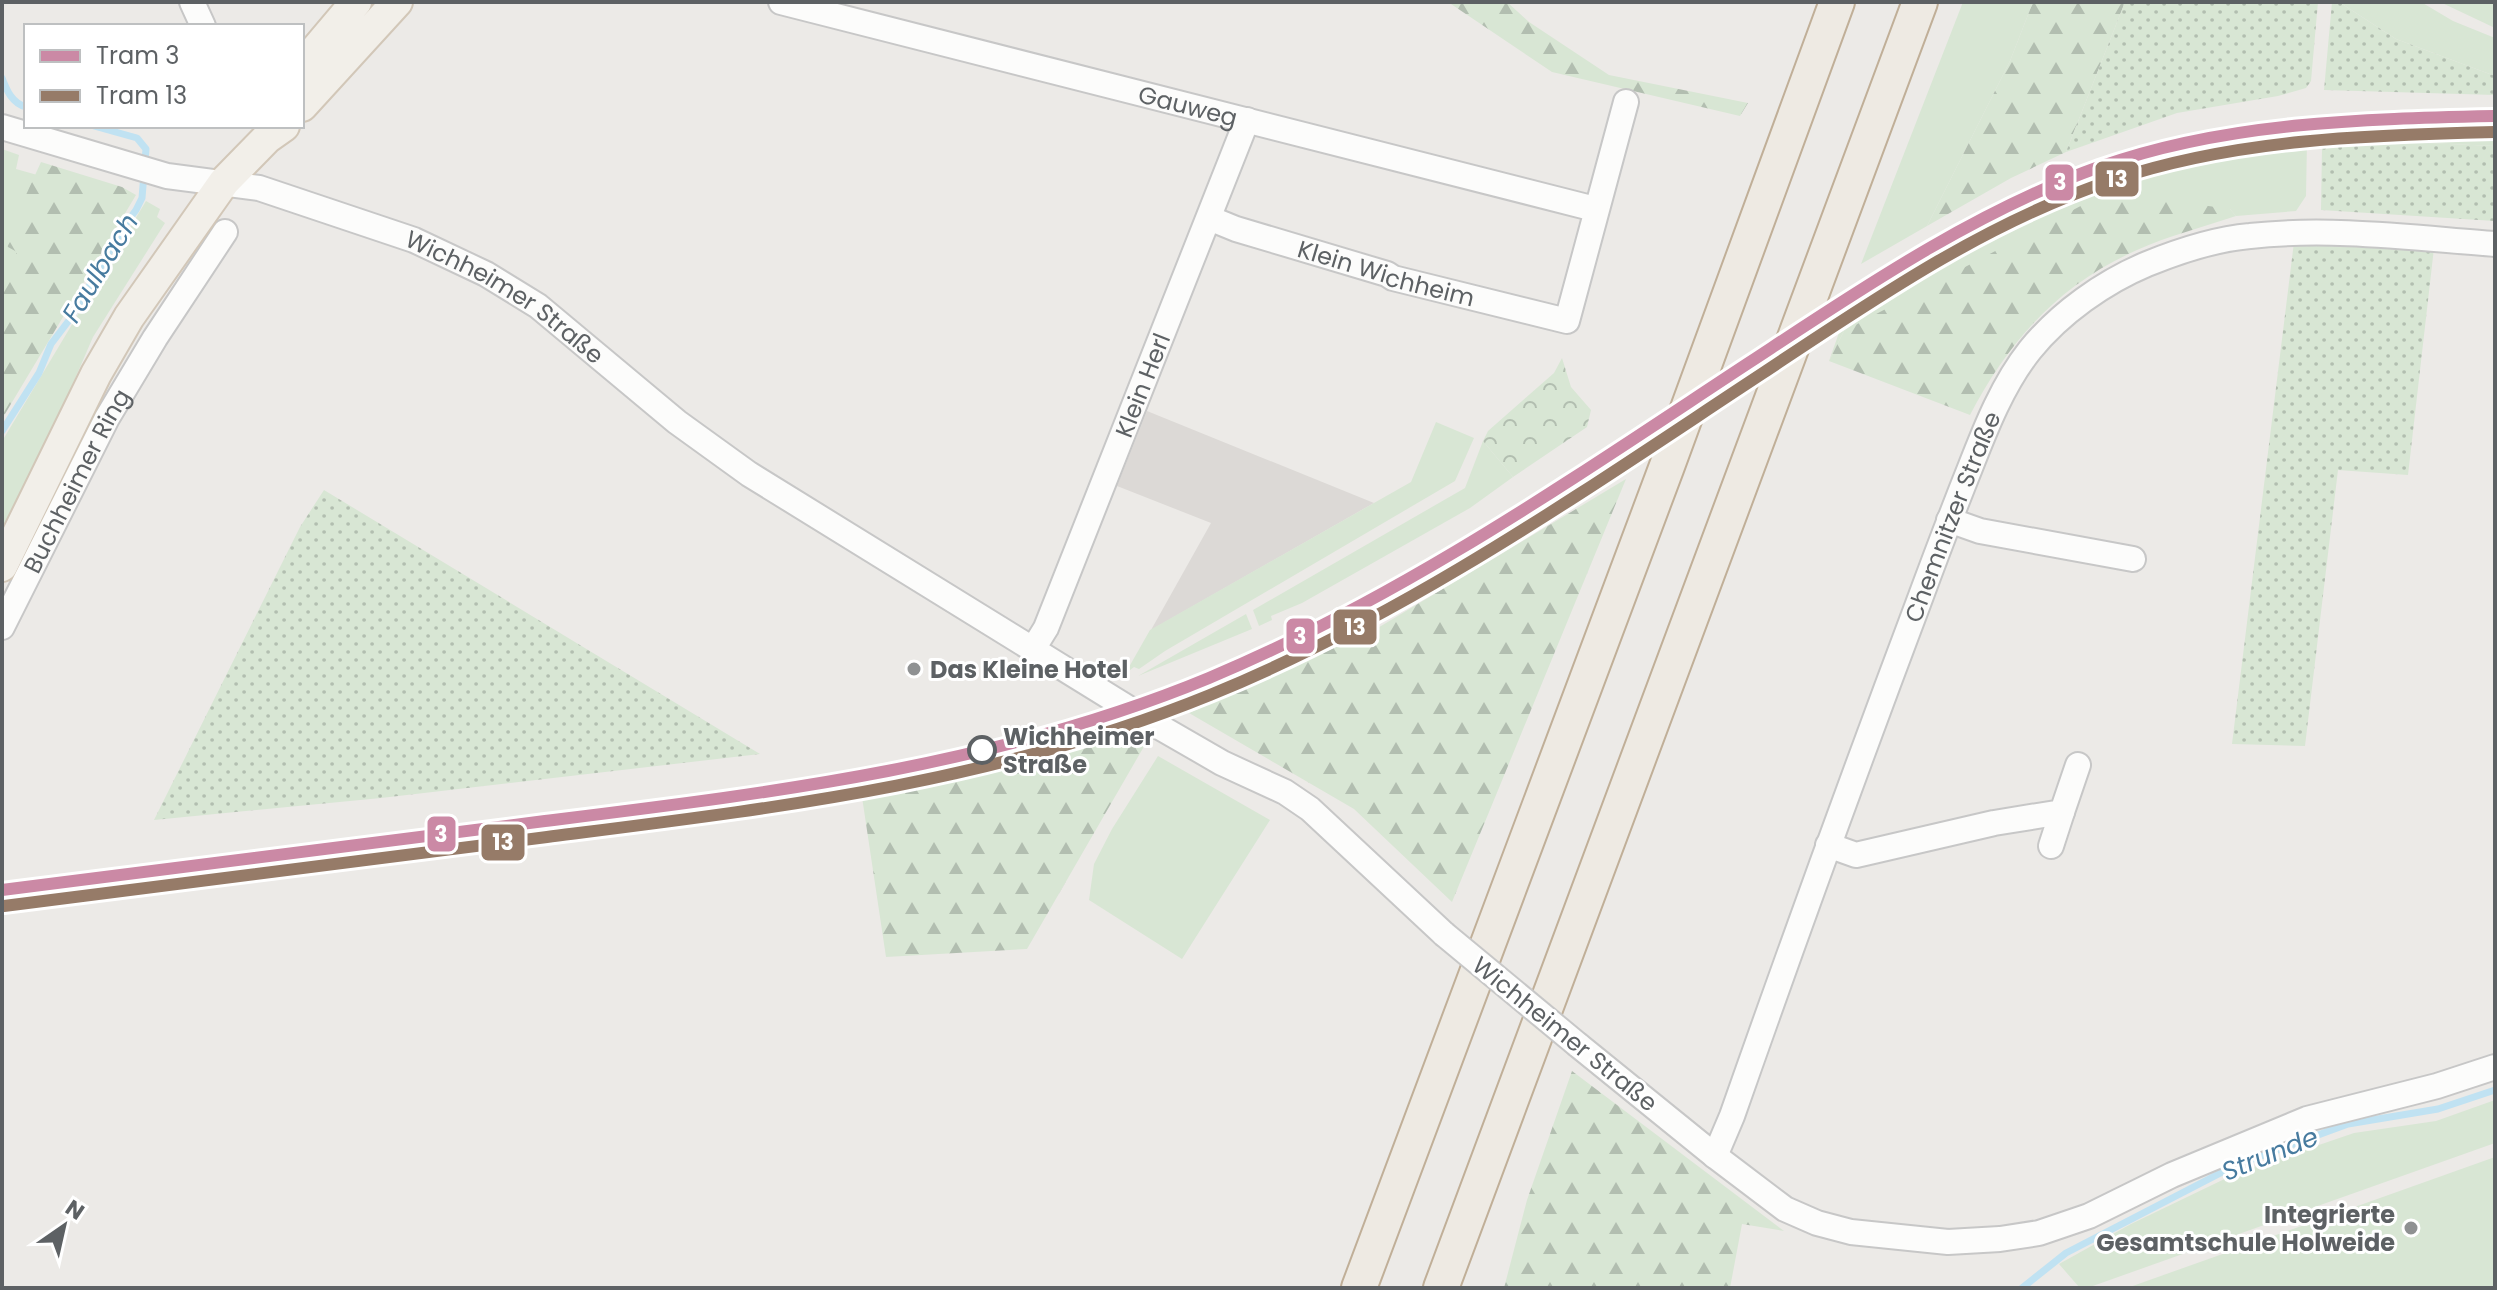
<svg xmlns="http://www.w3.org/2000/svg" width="2497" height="1290" font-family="Poppins,sans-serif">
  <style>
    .education { fill: #dcd9d6 }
    .grass { fill: #d8e6d4 }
    .forest { fill: url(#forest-firs) }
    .park { fill: url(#park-crowns) }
    .garden { fill: url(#garden-dots) }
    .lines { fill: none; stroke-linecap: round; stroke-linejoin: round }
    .stream { stroke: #c0e2f2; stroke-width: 7 }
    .minor-casing { stroke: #c7c7c7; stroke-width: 28 }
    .major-casing { stroke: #d2c7b8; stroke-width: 34 }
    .highway-casing { stroke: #c0af98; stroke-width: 38 }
    .minor { stroke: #fcfcfb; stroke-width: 24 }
    .major { stroke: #f2efe9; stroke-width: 30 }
    .highway { stroke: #eeeae3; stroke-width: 34 }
    .minor-bridge-casing { stroke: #c7c7c7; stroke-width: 28; stroke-linecap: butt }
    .minor-bridge { stroke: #fcfcfb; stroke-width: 24 }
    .tram-1-casing { stroke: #fff; stroke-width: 18 }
    .tram-2-casing { stroke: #fff; stroke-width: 18 }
    .tram-1 { stroke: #cb89a5; stroke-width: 12 }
    .tram-2 { stroke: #967b68; stroke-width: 12 }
    .poi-dot { fill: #8f9192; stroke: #fff; stroke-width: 3 }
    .stop-dot { fill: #fff; stroke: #5d6164; stroke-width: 4 }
    .labels { text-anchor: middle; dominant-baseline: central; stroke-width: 6; stroke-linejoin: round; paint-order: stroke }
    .street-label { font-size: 24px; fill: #5d6164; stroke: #fff }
    .poi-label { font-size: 24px; font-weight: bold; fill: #5d6164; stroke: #fff; text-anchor: start }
    .stop-label { font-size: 24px; font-weight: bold; fill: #5d6164; stroke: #fff; text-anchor: start }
    .water-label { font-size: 26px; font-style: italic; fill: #477b9f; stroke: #fff }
    .line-badge { stroke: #fff; stroke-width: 3 }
    .badge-label { font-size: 22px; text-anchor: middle; font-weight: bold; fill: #fff }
  </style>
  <defs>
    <pattern id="forest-firs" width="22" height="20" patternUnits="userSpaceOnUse" patternTransform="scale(2)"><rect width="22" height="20" fill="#d8e6d4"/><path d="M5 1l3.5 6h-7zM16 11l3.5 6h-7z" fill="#b2beb0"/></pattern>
    <pattern id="park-crowns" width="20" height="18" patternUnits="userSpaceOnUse" patternTransform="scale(2)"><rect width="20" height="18" fill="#d8e6d4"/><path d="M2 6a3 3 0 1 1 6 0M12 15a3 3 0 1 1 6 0" fill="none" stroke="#b2beb0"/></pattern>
    <pattern id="garden-dots" width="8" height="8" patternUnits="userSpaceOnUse" patternTransform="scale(2)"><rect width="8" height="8" fill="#d8e6d4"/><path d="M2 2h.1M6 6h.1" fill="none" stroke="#b2beb0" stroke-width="1.8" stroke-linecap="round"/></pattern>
  </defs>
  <rect width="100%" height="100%" fill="#eceae7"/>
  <!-- education -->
  <path class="education" d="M1147,411L1374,503L1151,630L1211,523L1117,486Z"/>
  <!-- grass -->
  <path class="grass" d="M1963,2H2033L2010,61L1927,226L1861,264Z
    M2339,2H2421L2453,21L2495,38V76L2396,39Z
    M2440,2H2495V28Z
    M2495,123V146L2356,140L2398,125Z
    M2303,130V141H2307L2306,196L2296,211L2236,216L2230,209L1844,331L1829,361L1841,327L1904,286L1900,280C1937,259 1973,234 2011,215C2102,167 2202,145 2303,130Z
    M2,149L19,155L16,169L55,180L2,299Z
    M146,201L160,209L157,217L165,223L93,337L68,395L44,463L2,539L4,438Z
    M1436,422L1474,438L1455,481L1165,651L1139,669L1134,667L1125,674L1150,630L1411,482Z
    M1483,441L1513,477L1470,508L1302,603L1271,616L1272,620L1259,626L1253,610L1465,488Z
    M1246,614L1252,629L1138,676Z
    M1158,756L1270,820L1182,959L1089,900L1094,864L1112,829Z
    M2495,1100V1143L2090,1287H2079L2059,1264L2131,1224L2237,1173L2354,1133L2436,1121Z
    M2495,1157V1288H2127Z"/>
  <!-- forest -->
  <path class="forest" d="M1448,2H1507L1529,22L1609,75L1748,103L1740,116L1552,72Z
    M2033,2H2125L2066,152L2011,178L1927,226L2010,61Z
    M41,162L122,187L136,195L2,419V267L9,269L17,252L8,247L5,241Z
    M2107,192L2230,209L2236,216C2203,227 2168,236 2137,250C2058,285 2009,341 1970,415L1829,361L1844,331Z
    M1626,479L1452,902L1354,809L1189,713L1376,629Z
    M1125,730L1146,743L1027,949L886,957L862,797L1064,751Z
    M1572,1071L1784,1231L1742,1224L1730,1288H1504L1527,1200Z"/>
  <!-- park -->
  <path class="park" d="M1562,358L1571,387L1591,410L1587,427L1513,477L1483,441L1488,431L1554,373Z"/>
  <!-- garden -->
  <path class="garden" d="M2125,2H2318L2311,81L2306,88L2278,96L2177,113L2066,152Z
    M2332,2H2339L2396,39L2495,76V95L2324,90Z
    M2356,140L2495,146V221L2321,210L2322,147L2356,145Z
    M2294,242L2434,248L2408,475L2338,470L2305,746L2232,744Z
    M324,490L760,754L381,798L154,820L300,527Z"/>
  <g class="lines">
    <!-- stream -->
    <path class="stream" d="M2,78C7,91 12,103 26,107
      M2,431L39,373L51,344L70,319L125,225L136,210L142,198L146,149L137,138L94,126
      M2022,1288L2066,1253L2234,1166L2348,1124L2438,1109L2495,1090"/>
    <!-- minor casing -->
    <g class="minor-casing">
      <g id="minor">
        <path d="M192,2L203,26"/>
        <path id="s1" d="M781,2L1595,209"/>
        <path id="s2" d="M2,127L167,176L259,188L414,240L486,274L538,306L677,422L749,474L1144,718L1222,763L1285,792L1310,809L1444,934"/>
        <path id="s3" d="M1209,218L1236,229L1387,274L1393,278L1567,321L1626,102"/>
        <path d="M1949,520L1980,531L2133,559"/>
        <path id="s4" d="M2,627L107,418L155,338L225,232"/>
        <path id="s5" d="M1033,649L1046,628L1247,120"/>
        <path d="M1828,845L1856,855L1994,823L2062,812L2078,765"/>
        <path d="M2051,846L2062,812"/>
        <path d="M1578,1045L1715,1156L1785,1209L1817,1223L1851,1232L1948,1242L2000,1239L2039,1233L2089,1216L2172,1175L2307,1119L2437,1086L2495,1067"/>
        <path id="s6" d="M1715,1156L1732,1116C1792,945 1854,774 1918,604C1935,558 1952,513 1970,468C1986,427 2003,384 2030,350C2060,313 2104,282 2147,264C2179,251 2215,239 2250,236C2330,227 2414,238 2495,244"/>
      </g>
    </g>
    <!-- major casing -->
    <g class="major-casing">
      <path id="major" d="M302,66L356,2
        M302,106L397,2
        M2,566L96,374L129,317L224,182L267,138L284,126"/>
    </g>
    <!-- highway casing -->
    <g class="highway-casing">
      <path id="highway" d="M1359,1288L1667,466L1837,2
        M1441,1288L1920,2"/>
    </g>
    <!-- minor -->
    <use href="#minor" class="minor"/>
    <!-- major -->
    <use href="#major" class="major"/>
    <!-- highway -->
    <use href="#highway" class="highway"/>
    <!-- minor-bridge casing -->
    <g class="minor-bridge-casing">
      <path id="minor-bridge" d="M1444,934L1578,1045"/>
    </g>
    <!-- minor-bridge -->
    <use href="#minor-bridge" class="minor-bridge"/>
    <!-- tram-1 casing -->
    <g class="tram-1-casing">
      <path id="tram-1" d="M2,890C183,867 364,844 545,821C771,793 997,766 1209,678C1403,597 1575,477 1750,362C1861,289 1974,212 2099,167C2226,122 2362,119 2495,116"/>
    </g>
    <!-- tram-2 casing -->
    <g class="tram-2-casing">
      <path id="tram-2" d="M4,906C185,883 366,860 547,837C776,808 994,783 1210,695C1409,614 1585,490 1763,373C1873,300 1986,222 2113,180C2236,139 2366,135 2495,132"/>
    </g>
    <!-- tram-1 -->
    <use href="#tram-1" class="tram-1"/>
    <!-- tram-2 -->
    <use href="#tram-2" class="tram-2"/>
  </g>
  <!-- markers -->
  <g class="poi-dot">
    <circle cx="914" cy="669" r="8"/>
    <circle cx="2411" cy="1228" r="8"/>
  </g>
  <circle class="stop-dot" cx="982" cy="750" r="13"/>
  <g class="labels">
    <!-- street labels -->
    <g class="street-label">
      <text stroke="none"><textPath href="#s1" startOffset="420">Gauweg</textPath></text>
      <text stroke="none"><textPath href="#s3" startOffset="186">Klein Wichheim</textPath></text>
      <text stroke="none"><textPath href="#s2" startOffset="536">Wichheimer Straße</textPath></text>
      <text stroke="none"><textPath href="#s5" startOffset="286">Klein Herl</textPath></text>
      <text stroke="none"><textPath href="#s4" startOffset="164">Buchheimer Ring</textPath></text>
      <text stroke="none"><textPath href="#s6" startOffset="682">Chemnitzer Straße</textPath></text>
      <text transform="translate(1565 1034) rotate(39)">Wichheimer Straße</text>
    </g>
    <!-- poi labels -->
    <g class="poi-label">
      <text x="930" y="669">Das Kleine Hotel</text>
      <text x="2395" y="1214" text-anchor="end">Integrierte<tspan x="2395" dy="28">Gesamtschule Holweide</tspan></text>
    </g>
    <!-- stop labels -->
    <g class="stop-label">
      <text x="1003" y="736">Wichheimer<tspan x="1003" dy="28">Straße</tspan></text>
    </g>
    <!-- water labels -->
    <g class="water-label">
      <text transform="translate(100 268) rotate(-59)">Faulbach</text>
      <text transform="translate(2270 1154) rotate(-22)">Strunde</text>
    </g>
  </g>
  <g class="line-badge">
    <rect x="2094" y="160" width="46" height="38" rx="8" fill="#967b68"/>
    <rect x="2044" y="163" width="31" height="39" rx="8" fill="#cb89a5"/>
    <rect x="1332" y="608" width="46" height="38" rx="8" fill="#967b68"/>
    <rect x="1285" y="617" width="31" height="38" rx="8" fill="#cb89a5"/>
    <rect x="426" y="815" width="31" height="38" rx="8" fill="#cb89a5"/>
    <rect x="480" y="823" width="46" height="39" rx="8" fill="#967b68"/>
  </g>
  <g class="badge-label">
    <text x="2117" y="187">13</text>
    <text x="2060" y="190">3</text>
    <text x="1355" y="635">13</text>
    <text x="1300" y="644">3</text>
    <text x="441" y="842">3</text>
    <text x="503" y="850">13</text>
  </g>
  <!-- border -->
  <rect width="2497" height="1290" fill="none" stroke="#5d6164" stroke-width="8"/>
  <!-- legend -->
  <rect x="24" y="24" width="280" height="104" fill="#ffffff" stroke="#bec0c1" stroke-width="2"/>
  <rect x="40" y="50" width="40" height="12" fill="#cb89a5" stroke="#bec0c1" stroke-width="2"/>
  <text x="96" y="64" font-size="24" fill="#5d6164">Tram 3</text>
  <rect x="40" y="90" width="40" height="12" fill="#967b68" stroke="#bec0c1" stroke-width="2"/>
  <text x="96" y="104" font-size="24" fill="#5d6164">Tram 13</text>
  <!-- north arrow -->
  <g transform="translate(64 1226) rotate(34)" stroke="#ffffff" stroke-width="6" paint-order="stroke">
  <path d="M0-6L14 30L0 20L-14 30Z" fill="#5d6164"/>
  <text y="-12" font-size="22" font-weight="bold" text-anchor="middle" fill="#5d6164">N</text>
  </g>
</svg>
